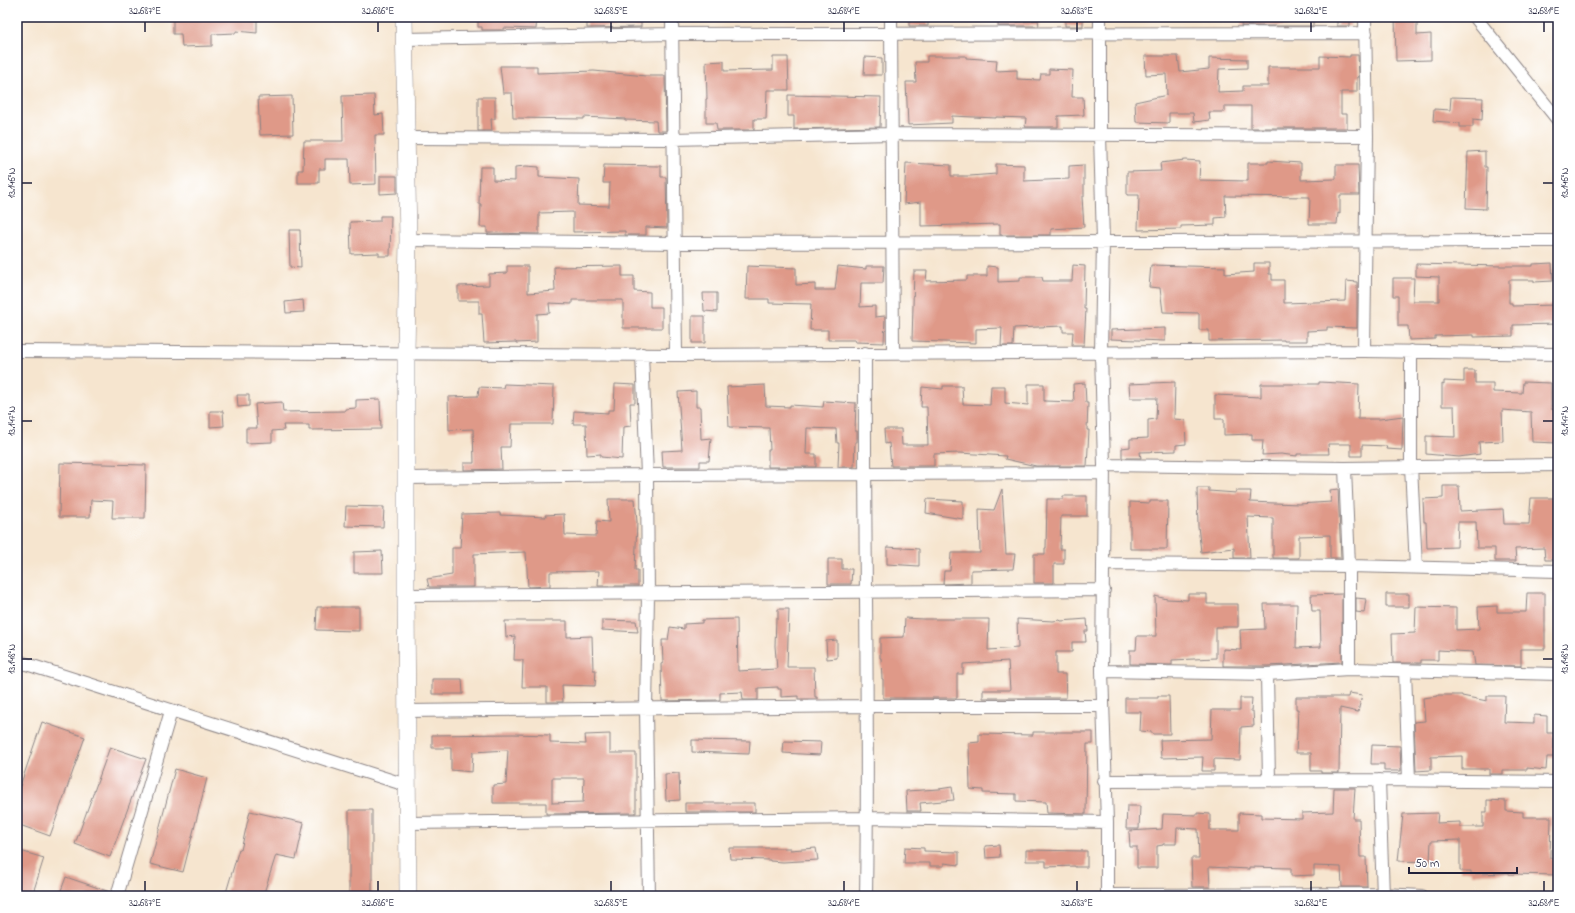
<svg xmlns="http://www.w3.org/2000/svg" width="1575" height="913" font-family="'Indie Flower',sans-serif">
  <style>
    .building { fill: #df9988; fill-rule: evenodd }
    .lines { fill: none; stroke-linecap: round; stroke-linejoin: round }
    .street-casing { stroke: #8c8485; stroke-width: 14 }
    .secondary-casing { stroke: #8c8485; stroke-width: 18 }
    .street { stroke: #fff; stroke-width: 12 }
    .secondary { stroke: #fff; stroke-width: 17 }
    .ticks { fill: none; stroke: #22223b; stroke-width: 1.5 }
    .neatline { fill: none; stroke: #22223b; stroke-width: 1.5 }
    .ticks-label { font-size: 10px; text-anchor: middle; fill: #22223b }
  </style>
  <rect width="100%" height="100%" fill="#fff"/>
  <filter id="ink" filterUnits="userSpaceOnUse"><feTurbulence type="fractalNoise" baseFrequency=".025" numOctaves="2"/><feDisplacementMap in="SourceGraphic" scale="8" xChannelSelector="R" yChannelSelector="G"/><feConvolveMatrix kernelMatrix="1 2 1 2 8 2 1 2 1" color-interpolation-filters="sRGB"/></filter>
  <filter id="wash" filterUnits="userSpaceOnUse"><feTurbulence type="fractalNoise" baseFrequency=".012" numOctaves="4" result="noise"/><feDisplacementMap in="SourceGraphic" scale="16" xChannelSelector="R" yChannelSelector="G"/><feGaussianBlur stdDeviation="0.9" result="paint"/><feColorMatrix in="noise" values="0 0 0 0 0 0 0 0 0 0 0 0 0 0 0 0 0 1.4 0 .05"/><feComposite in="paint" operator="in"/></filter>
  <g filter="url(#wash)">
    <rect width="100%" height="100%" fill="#f6e5cf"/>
    <g id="blocks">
      <!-- building -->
      <path class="building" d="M173,17H257V33L236,31V33L212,34V46L182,47L181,34H173Z
        M478,17H537L536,29L504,28V30H482V27H478Z
        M587,17H641V27L587,28Z
        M909,17H928V26H909Z
        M1002,17L1017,19V22L1038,20L1039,26H998V23H1001Z
        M1065,17H1083V26H1065Z
        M1242,17H1313V26H1241Z
        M1337,17H1350V26H1337Z
        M1395,17H1417V35L1431,34V60L1396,61Z
        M1350,55H1358L1359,77H1357V92H1341V114H1347V128H1251V106H1225V112H1209L1210,120L1194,122L1193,113H1169V123L1136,122L1135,102L1167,95L1166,74L1146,75L1145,56H1178L1180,72L1209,69V58L1247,59V68L1219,69L1218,92L1243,91V86H1268V67H1320V56L1350,57Z
        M927,56H966V58L997,60L996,71L1017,70V79L1040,80L1041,74H1049V69L1073,70L1072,97H1083L1084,115L1058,116V127H1025L1026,118L996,117V118L952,116V123L908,125L906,82H916L915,62H927Z
        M773,57H788L789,90H767L766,119H754V130H717L716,123H706V99H707L706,62L724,61V71L773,70Z
        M865,57L882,58V75H864Z
        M500,66H537V73L594,71L646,76H665L666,131H657L656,121L625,120V119L584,117V119L513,118L512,93H503Z
        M374,95L375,115L383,114L384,135H375L376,184L350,185L349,159H325V169H319V183H298V170H303L304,141H343L342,96Z
        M788,95L881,97L880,127L794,129V116H788Z
        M292,96L293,134L260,135L258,97Z
        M478,97H495V119H491L492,131H478Z
        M1451,97L1483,98L1482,120L1473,119V127H1460V123L1433,121L1434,109L1450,110Z
        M1485,151V167H1487L1486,209L1466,208L1468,152Z
        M1185,160L1200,161L1199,180L1248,181V163H1268V161L1301,163V180L1336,179V165H1358L1359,195H1340V214L1338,213L1337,224H1309L1310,197L1225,196L1226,217L1215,218V225L1181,226V229L1138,230L1139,195H1127V172L1161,171L1160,163Z
        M906,163L951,165V176H970L996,174V164L1024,165V181L1069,179V166L1084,165V197H1082L1084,227L1051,229V235H1000V224L921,226V202L904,204Z
        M604,165L661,166V177H666L667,228L646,227V235H625V231L573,232V212L539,213V234L487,233V227H480L481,204H479L480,167H493V180L515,181V167L526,166L539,167V177L579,179L578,205L609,206L610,183H603Z
        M380,176H397V193L380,194Z
        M380,216H391L390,256H379V253L351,254L350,222L380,221Z
        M289,230H300L301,268L290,267Z
        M1254,263H1269V274H1272V280H1284V303L1345,301L1346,281L1357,282V328L1327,327V330L1307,331V341H1284V340L1209,341V330H1199V313L1163,312L1160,288L1149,287L1151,265L1225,267V274L1254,272Z
        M1552,263L1553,281L1534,282V280H1509V303H1512V306L1557,305L1558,324L1513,325V336L1474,337V335L1435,336V339L1409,340L1408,326H1398V296H1393V278H1414L1413,301H1439V277L1416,276V264L1502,266H1533V264Z
        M1073,265L1085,266L1084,309H1086L1084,345H1072L1073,332H1063V326L1014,328L1013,346H1001L1002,328L976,329V343L912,341L914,271H927L926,281L967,280V276H987V266L998,267V282L1020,281V277H1042L1043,281H1072Z
        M507,266H528V293L555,291L554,267L622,266V276H634V291L650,292V307H662V328H623V300H572V304L549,303L550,313L537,314V342L516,343V342L484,343L482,314H479V301H458V286L489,285V274L507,273Z
        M747,266L796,268V285L815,284V290H835L838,266L866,269V266H884L883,283H861L860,307L875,306V317L885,316L884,343L855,342V340H828V330H810L811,304L769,303V299H746Z
        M703,293H717V312L704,311Z
        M303,300L304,312L286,313L285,302Z
        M692,316H705V343H692Z
        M1165,328V341L1111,339V330Z
        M1464,370H1475V383H1493V392L1522,393L1523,382L1551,383V409L1558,410V443L1532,442L1531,412L1502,410L1503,441L1479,442L1480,454L1459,457L1426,454V436L1455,437L1454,406H1442V384L1444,385V381L1464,382Z
        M1175,382L1174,419L1185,420L1186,444L1176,445V451L1140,452L1141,458H1122V448L1130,447V439L1148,438V420L1156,419L1157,398H1130L1129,384Z
        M1319,382L1359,384L1358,419H1380L1403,416L1402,450L1386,449L1387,446L1362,445V456H1351V444H1328L1329,454H1297V456L1281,454L1262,455L1263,440H1252V434L1224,435V419H1215V395L1261,397V384H1319Z
        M1085,383L1086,403H1088L1087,430H1089L1087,466H1036L1005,459L1006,456L960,453L934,454V466H891L889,443L885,444L884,429H901L902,445H928L927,407H921L922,387L943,389V386H962L963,404L990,405L991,386H1005V403L1028,405V384H1044V401L1074,402L1073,384Z
        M504,384L554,386L553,424H511L510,447H501L502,469L464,470V463H474L473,429L449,430L448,397L478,396L479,387L503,388Z
        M615,384L635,385V403H630L631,426L623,427L622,459L601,457V454L587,455L586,424H573L574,411L608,413V410H614Z
        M765,385L766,406L790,407V405L823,407L824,401L856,403L855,431H857V442H855L854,467H838L839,443H837L836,429L807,428L806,454H816V467H768V450H770L769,428L729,427L727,387Z
        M696,391V407H700L701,439L711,438L709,461H700V467H663L662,451L682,450L678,392Z
        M237,395H249V406L238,407Z
        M380,399L381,429L309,430V425H283L284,430L272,431V442L246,443V428H257L255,404L282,402L283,412L345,411V409L356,408V400Z
        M210,411H223L224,426L210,427Z
        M60,463L146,465L145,518H112L113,501L91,500L90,517H59Z
        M1443,486H1459L1460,511L1503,509L1504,524H1529L1531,498H1558V560H1545L1544,548L1515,549L1516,561H1495V548H1477L1476,522H1458L1457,547L1427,548L1426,522H1424L1423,499L1443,498Z
        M1197,488H1209V491L1236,493V491H1251L1250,502L1299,504L1331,502L1330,490L1338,489L1341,558H1330V535L1299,536V558H1273V518L1248,517L1250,558H1234V548L1201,552L1198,526Z
        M1002,489L1006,554H1015L1013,569L971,570V583L943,584L944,571H950L951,553H980L979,509L994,510Z
        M1063,496H1087V516H1061L1060,549H1064V564H1054V583H1034V554H1045V548H1046L1047,499H1063Z
        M608,499H635L637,522L635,570H638V586H598L599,571L550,572V586L528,587L526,552L474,554V587H429L427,579L452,575V548H460L462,514L500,513V515L546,517L545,515L564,514L565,535L596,536L597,521L609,522Z
        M927,499L963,501V519L926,513Z
        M1150,501H1168L1167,549H1130V502L1150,503Z
        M346,506L384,507L383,527L345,526Z
        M887,547L919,549V566L887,564Z
        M382,551L383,573H354V552Z
        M828,559H842V569H852L851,584H828Z
        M1527,593H1545V649H1521V666L1475,665L1473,652L1438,650V660H1421V663H1393L1392,634L1415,633L1416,607L1456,608V630L1479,629L1478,607L1497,606V612H1526Z
        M1188,594H1207V604H1238V627H1216V658L1172,660V665L1130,664V650H1136L1137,636H1156L1155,596L1167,599L1188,600Z
        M1342,594V662L1268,666H1223V649L1241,650L1240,630L1265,629L1264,604H1297L1296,648L1321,647L1320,611H1312L1311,595Z
        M1386,594H1409V607H1386Z
        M1356,598L1366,599L1364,613L1356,612Z
        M317,607H359V631L316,630Z
        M778,609H789L787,667H814L815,697H817V699H798V696L781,697V689H778V687L758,688V700H743L742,692L720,693V700L662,701L661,664L663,663L662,640H668L670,627L684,629V624L702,623V620L737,619L738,671L777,669L775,646L776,619H778Z
        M905,618L923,619H989L988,650L1018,648L1017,619L1053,621L1060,620L1061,621L1087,619L1088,631H1085L1086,642H1072V652H1056V674H1065L1066,698H983V690H1010L1008,661L963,664V674H957V698H883V679H882L881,658H880V638L904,637Z
        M602,620L636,621L638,632L602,630Z
        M505,621H567V637L592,636L593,670H596L595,686L562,685L563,702H547V687H522L523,660H514L515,636L506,637Z
        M837,640V658L827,659L826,641Z
        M432,679H462L463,694H432Z
        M1349,693L1362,695L1358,712L1340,708L1339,773H1321V771H1311V753H1296L1298,709H1296V697H1348Z
        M1438,695H1462V696L1487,701V696H1505L1504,722L1534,723V715L1547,716V733H1554V757H1547L1546,770L1527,768V770H1503V774H1489V769H1462V756L1431,757V770L1416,771L1414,722L1425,721L1423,698L1438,696Z
        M1158,696H1169L1170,734H1152V732L1140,731L1141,712H1125V698H1158Z
        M1240,698H1252L1251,711H1253L1254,726L1241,727L1240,760L1214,759V771H1202L1203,757L1161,758L1160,740L1211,739L1212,710H1240Z
        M42,722L85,737L50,836L17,824V795Z
        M1033,732H1093V744H1087L1086,814L1047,813L1046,802L1016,801V794L983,793V790L970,789L969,743L979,742V734L1033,735Z
        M513,734L550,735V743L586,744L585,735L610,734V753H636V813L546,814V803H493V785L506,784L508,750L473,752L472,772L451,770V748H432V735ZM552,778H584L583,802L552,803Z
        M692,740L750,741L749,754L692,752Z
        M784,741L821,742L820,755L783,753Z
        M1372,745L1400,746L1401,771H1384V764H1371Z
        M110,747L146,759L110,857L75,844Z
        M175,769L207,778L183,872L150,864Z
        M679,773L680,800L666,801L665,774Z
        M952,787L954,800L920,803L921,811H907L906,791L939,789Z
        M1334,788H1355L1353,819H1359L1360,857H1366L1367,887H1342L1341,867L1314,866V875L1291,876V868L1249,867V869L1209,867L1210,887H1192L1191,858H1199L1198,829L1177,828L1176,844H1163V845L1157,846V868H1137V847H1130L1129,831L1162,829L1163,814L1197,815V813L1210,814V830H1239V813L1261,814V818L1302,819V813L1333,812Z
        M1487,800L1506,801V811L1523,812V817H1551L1550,858H1558V875L1509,874V873L1471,874V871H1460V840L1431,841L1430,862L1398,861L1403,814L1438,813L1437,823L1460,822V827H1483V812H1487Z
        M685,803H755V812H685Z
        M1127,806H1140L1139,829H1126Z
        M349,810H372V896H349Z
        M250,811L304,823L296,859L276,855L263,896H225L239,849L241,850Z
        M999,845L1000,857L986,858L985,846Z
        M905,847L924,848V851L959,852V865L944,863V866H930V863H904Z
        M729,848H790V850L816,848L818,860L783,862L770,861V860L730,859Z
        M17,850L44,858L32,896H17Z
        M1026,850L1087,851V867H1075V866L1046,867V861H1026Z
        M66,877L110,892V896H59Z"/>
    </g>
  </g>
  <g filter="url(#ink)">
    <use href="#blocks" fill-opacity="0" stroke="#8c8485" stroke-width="1"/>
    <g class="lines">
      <!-- street casing -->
      <g class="street-casing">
        <path id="street" d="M672,17L676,355
          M891,17L893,353
          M1100,17V135L1103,241L1101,352L1104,465L1102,671L1107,822V896
          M1475,17L1558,120
          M404,39L672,34L1366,33
          M406,138L673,139L892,134L1367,136
          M408,240L675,243L1558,241
          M17,351L676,355L1364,351L1558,354
          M1364,351L1367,136L1365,17
          M1411,351V466L1416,567
          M865,353C864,534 869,715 866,896
          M642,354L647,475L648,595L646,709L649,896
          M1104,465L1345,468L1558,465
          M1345,468L1349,566V669
          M406,478L647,475L1104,473
          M1104,564L1349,566L1558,571
          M406,595L1104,590
          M17,661L406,785
          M1102,671L1267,674L1349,669L1558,674
          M1405,671L1409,780
          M1267,674L1269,780
          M406,711L866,706H1103
          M1379,780L1383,896
          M1104,781L1379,780L1558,782
          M407,823L867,818L1107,822
          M1107,895L1383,894L1422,896
          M117,896L171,711"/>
      </g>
      <!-- secondary casing -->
      <g class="secondary-casing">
        <path id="secondary" d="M404,17L408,240L406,352V595L408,896"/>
      </g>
      <!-- street -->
      <use href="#street" class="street"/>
      <!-- secondary -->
      <use href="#secondary" class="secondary"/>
    </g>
  </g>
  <!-- ticks -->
  <path class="ticks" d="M145,22V32M378,22V32M611,22V32M844,22V32M1077,22V32M1311,22V32M1544,22V32M22,183H32M1543,183H1553M22,421H32M1543,421H1553M22,659H32M1543,659H1553M145,881V891M378,881V891M611,881V891M844,881V891M1077,881V891M1311,881V891M1544,881V891"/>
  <!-- margin -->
  <rect width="1575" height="913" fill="none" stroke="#fff" stroke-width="44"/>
  <!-- scale -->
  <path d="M1409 867v6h108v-6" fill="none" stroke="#22223b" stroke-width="2"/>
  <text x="1415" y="867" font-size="12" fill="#22223b" stroke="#ffffff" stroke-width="3" paint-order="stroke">50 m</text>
  <rect x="22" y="22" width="1531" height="869" class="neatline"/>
  <g class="ticks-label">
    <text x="145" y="14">32.687°E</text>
    <text x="378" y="14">32.686°E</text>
    <text x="611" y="14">32.685°E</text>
    <text x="844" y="14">32.684°E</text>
    <text x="1077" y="14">32.683°E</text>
    <text x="1311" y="14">32.682°E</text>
    <text x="1544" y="14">32.681°E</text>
    <text transform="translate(1564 183) rotate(-90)" y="4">13.146°N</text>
    <text transform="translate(11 183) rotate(-90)" y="4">13.146°N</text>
    <text transform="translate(1564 421) rotate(-90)" y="4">13.147°N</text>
    <text transform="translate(11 421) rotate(-90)" y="4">13.147°N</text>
    <text transform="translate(1564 659) rotate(-90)" y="4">13.148°N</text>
    <text transform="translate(11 659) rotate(-90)" y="4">13.148°N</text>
    <text x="145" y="906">32.687°E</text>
    <text x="378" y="906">32.686°E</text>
    <text x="611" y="906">32.685°E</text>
    <text x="844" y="906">32.684°E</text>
    <text x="1077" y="906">32.683°E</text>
    <text x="1311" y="906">32.682°E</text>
    <text x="1544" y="906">32.681°E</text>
  </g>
</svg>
